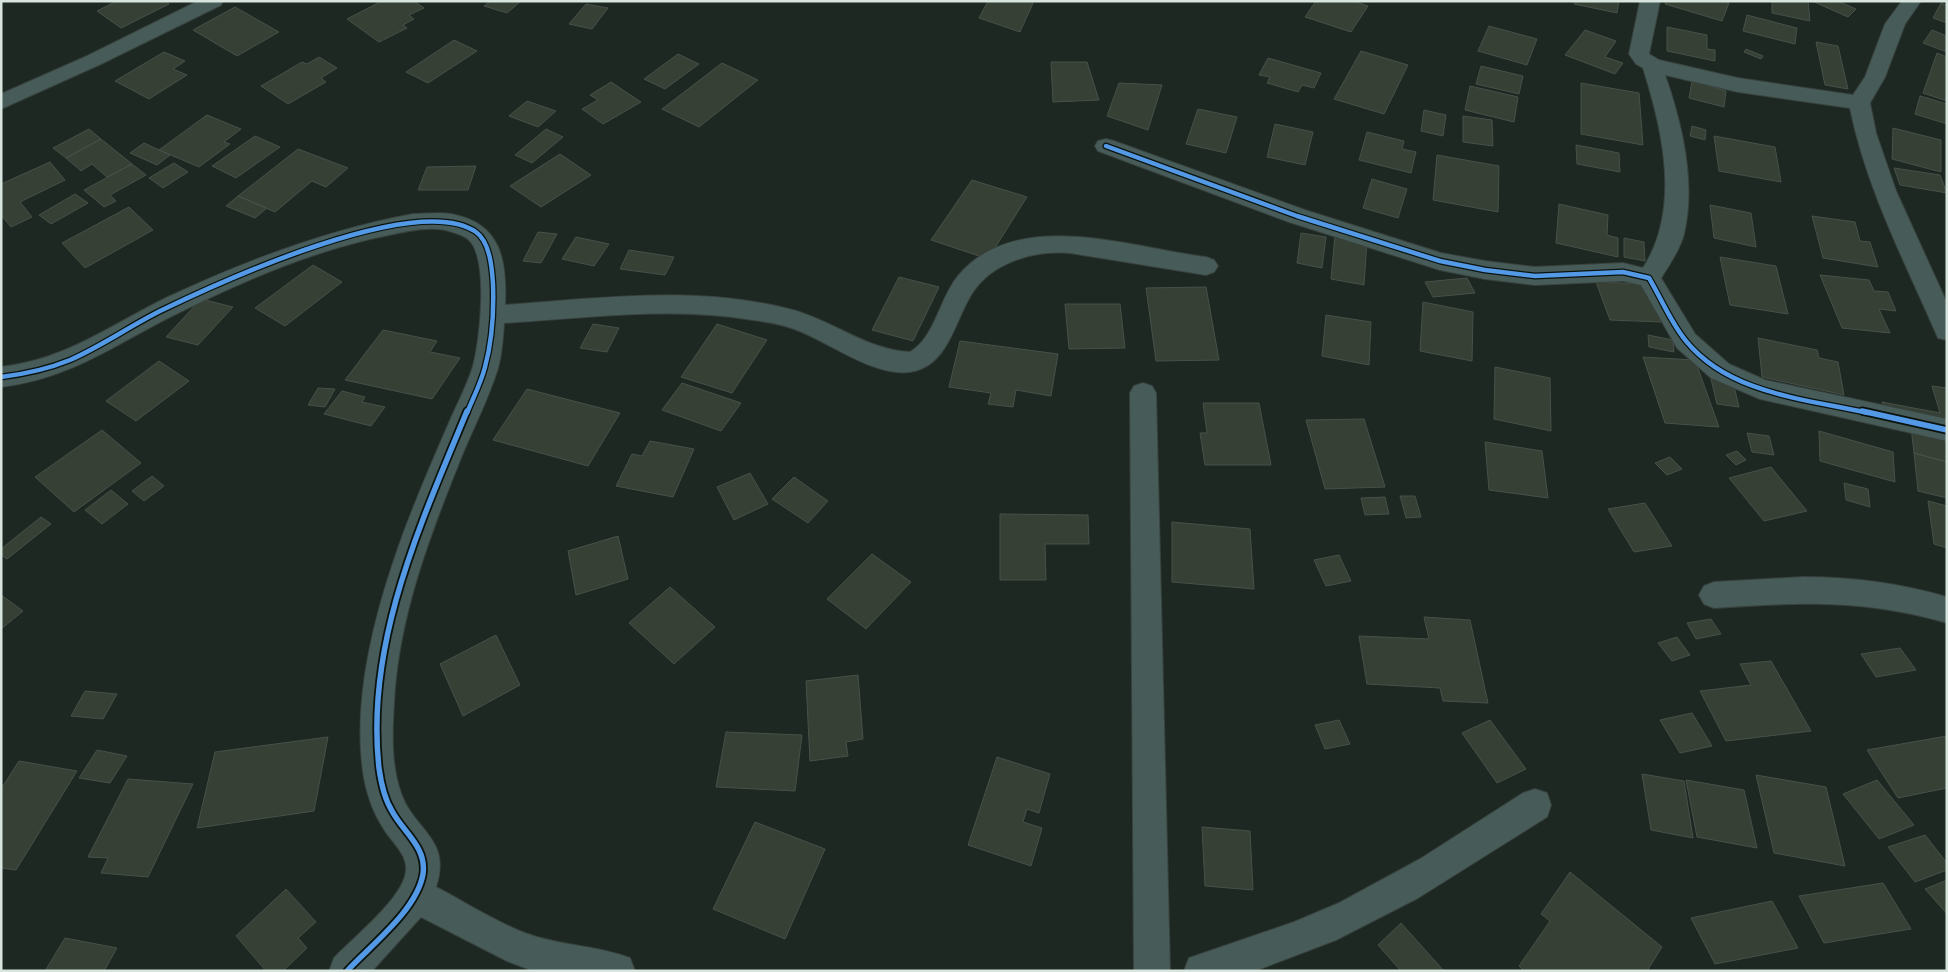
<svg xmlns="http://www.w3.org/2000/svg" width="1948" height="972" font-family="'Open Sans',sans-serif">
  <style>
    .building { fill: #364035; stroke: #485049 }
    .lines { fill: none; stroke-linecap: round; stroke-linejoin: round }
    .minor-casing { stroke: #38423d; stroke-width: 2 }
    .minor { fill: #475b59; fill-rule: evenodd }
    .cycleway-far1-casing { stroke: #0a130e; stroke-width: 7 }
    .cycleway-casing { stroke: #0a130e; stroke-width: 9 }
    .cycleway-far1 { stroke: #5399e6; stroke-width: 4.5 }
    .cycleway { stroke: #5399e6; stroke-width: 5.5 }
  </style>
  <rect width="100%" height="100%" fill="#1d2823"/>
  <!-- building -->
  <path class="building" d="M117,1H166L169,4L121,28L97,11Z
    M382,1H414L424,8L409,15L414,19L403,25L407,28L379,42L347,19Z
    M490,1H521L507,13L484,6Z
    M988,1H1034L1020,32L979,18Z
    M1316,1H1354L1368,6L1351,32L1305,17Z
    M1575,1H1619L1617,13L1574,4Z
    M1666,1H1723L1729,3L1722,21L1665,4Z
    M1772,1H1808L1810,21L1772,13Z
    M1812,1H1838L1856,9L1848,17Z
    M1941,3L1947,5V23L1933,18Z
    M586,4L608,8L592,29L569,24Z
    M235,7L279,32L237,56L193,30Z
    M1747,15L1797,28L1795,44L1743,31Z
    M1489,26L1537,39L1527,65L1478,51Z
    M1667,27L1707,35V49L1715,50V61L1667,51Z
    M1585,30L1616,41L1605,57L1623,63L1615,74L1565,55Z
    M1932,30L1947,36V52L1923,43Z
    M454,40L477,51L428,83L406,72Z
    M1816,42L1838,46L1848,89L1825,85Z
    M1746,49L1763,56L1761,59L1744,52Z
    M1361,51L1408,65L1384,114L1334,99Z
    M164,52L185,61L173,69L187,75L149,99L115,81Z
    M1937,53L1947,57V101L1923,93Z
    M678,54L699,64L665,89L644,79Z
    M319,57L337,68L321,78L326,82L288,104L261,86L302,62L307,64Z
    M1268,58L1321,73L1314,88L1302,85L1298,92L1267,83L1270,77L1259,75Z
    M1051,62H1087L1099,100L1053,102Z
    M722,63L758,80L699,127L662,109Z
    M1481,66L1523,76L1519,94L1476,84Z
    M1692,81L1726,91L1724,107L1689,98Z
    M611,82L641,102L603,124L582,109L598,100L590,95Z
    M1119,83L1162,85L1148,130L1107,116Z
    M1581,83L1639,93L1643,145L1581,134Z
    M1470,86L1518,97L1514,122L1465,110Z
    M1920,96L1947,104V124L1915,114Z
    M527,101L556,111L538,127L509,116Z
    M1198,109L1237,117L1226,153L1186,144Z
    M1424,110L1446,115L1443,136L1421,131Z
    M207,115L241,129L224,142L230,144L199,167L159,150Z
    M1463,116L1492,120L1493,146L1463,142Z
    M1275,124L1313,132L1305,165L1267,157Z
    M1692,126L1706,130L1705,140L1690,136Z
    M1893,128L1941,140V172L1892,159Z
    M89,129L101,139L66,158L53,148Z
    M546,129L563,137L532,163L515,155Z
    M1367,132L1404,141L1402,149L1416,152L1411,173L1359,160Z
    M255,136L280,147L236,178L212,166Z
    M1714,136L1775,147L1781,182L1719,171Z
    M101,139L132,164L107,177L92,164L81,171L66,158Z
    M144,143L170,155L157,165L130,153Z
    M1576,145L1619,153L1620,172L1577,164Z
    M298,149L348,168L326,187L312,181L275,212L238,196Z
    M560,154L591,175L541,207L510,186Z
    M1437,155L1499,166L1498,212L1433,200Z
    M50,162L65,180L20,202L32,217L11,227L1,215V184Z
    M174,163L188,172L163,188L149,178Z
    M132,164L146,175L110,195L116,201L104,207L84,190Z
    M476,166L468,190H418L427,167Z
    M1894,168L1940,175L1947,193L1900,185Z
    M1372,179L1407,189L1398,218L1363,208Z
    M972,180L1027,197L988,259L931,240Z
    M75,194L88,203L51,224L39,215Z
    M238,196L267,208L255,218L226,206Z
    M1559,204L1608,215L1607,235L1618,238V257L1556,243Z
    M1710,205L1751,213L1756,247L1714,238Z
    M129,207L153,230L85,268L62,243Z
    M1812,216L1855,222L1860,241L1870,242L1878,267L1823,258Z
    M538,232L557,234L541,263L523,261Z
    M1301,233L1326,237L1322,268L1297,263Z
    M1335,235L1367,240L1364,285L1331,279Z
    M576,237L609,244L594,266L562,259Z
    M1624,238L1644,242L1645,261L1624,257Z
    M629,250L674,257L665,275L620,269Z
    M1720,257L1776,266L1788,314L1730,305Z
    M313,265L342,282L285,326L255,308Z
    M1820,275L1869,280L1874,291L1888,292L1896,311L1879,309L1890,333L1842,328Z
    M899,277L939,287L913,341L872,330Z
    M1467,278L1475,293L1433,297L1425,282Z
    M1596,282L1646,284L1661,322L1610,320Z
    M1206,287L1219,360L1156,361L1146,288Z
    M201,299L233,307L198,345L166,337Z
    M1423,302L1473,312L1472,361L1420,351Z
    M1065,304H1120L1125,348L1069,349Z
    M1326,315L1371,322L1369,365L1322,356Z
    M593,324L619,328L607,352L580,348Z
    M717,324L767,340L732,393L681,377Z
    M383,330L437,341L430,352L460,358L432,399L345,380Z
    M1648,335L1673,340L1674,352L1649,347Z
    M1758,338L1817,350L1819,358L1838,362L1844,395L1762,377Z
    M960,341L1058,354L1051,396L1016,390L1013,407L988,404L991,393L949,387Z
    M1643,357L1695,360L1719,427L1665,423Z
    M159,361L189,381L136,421L106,401Z
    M1495,367L1550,378L1551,431L1494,419Z
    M1711,379L1733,382L1739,407L1717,404Z
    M682,383L741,403L721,431L662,410Z
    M1932,386L1947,388V425L1885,413L1882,402L1940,413Z
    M318,388L335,389L325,407L308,405Z
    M527,389L620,413L588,466L493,440Z
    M342,391L365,397L362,402L385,407L371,426L324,414Z
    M1203,403H1259L1271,465H1205L1200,433H1207Z
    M1364,419L1385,487L1325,489L1306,420Z
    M1911,427L1947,437V462L1914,453Z
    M102,430L141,463L74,512L35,477Z
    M1819,431L1893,452L1895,482L1820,461Z
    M1747,433L1769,436L1774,455L1752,452Z
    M650,441L694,449L673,497L616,486L632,454L642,456Z
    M1485,442L1542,451L1548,498L1489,490Z
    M1737,451L1746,460L1736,465L1726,455Z
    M1914,453L1947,462V498L1918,491Z
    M1670,457L1682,469L1667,475L1655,463Z
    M1771,467L1807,511L1764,521L1729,478Z
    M750,473L768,504L734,520L717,487Z
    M152,476L164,486L144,501L132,491Z
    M794,477L828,501L808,523L772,499Z
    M1844,483L1868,489L1870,507L1846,500Z
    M111,490L128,504L102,524L85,510Z
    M1400,496H1415L1421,517L1406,518Z
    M1385,497L1389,514L1365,515L1361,498Z
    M1928,501L1947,506V548L1934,544Z
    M1645,503L1672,546L1634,552L1608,509Z
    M1000,514L1088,515L1089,544H1045L1046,580H1000Z
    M41,517L51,524L7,559L1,555V549Z
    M1172,522L1250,529L1254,589L1172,582Z
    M618,536L628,579L576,595L568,551Z
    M872,554L911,582L866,629L827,599Z
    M1339,555L1351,581L1326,586L1314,560Z
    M670,587L715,627L674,664L629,623Z
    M1,595L23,611L1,629Z
    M1424,617L1470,620L1488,703L1443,701L1440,688L1367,684L1359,636L1429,639Z
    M1711,619L1721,634L1696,639L1687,623Z
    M496,635L520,685L463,716L440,664Z
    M1677,637L1690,655L1672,661L1658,643Z
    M1900,648L1916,670L1876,677L1861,654Z
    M1771,661L1811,731L1726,741L1700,691L1751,685L1740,664Z
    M858,675L863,739L846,742L848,756L810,761L806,681Z
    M85,691L117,694L103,719L71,716Z
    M1692,713L1712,746L1680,753L1660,720Z
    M1339,720L1350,744L1325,749L1315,725Z
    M1490,720L1526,769L1497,783L1462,733Z
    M726,732L802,735L795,791L716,787Z
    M1947,736V788L1898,798L1867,750Z
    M328,737L314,811L197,828L215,752Z
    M97,750L127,756L110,783L79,778Z
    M997,757L1050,774L1039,813L1027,809L1023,822L1042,828L1031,866L968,845Z
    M19,761L77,771L16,870L1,868V789Z
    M1642,774L1684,781L1693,838L1651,830Z
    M1756,775L1826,787L1845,866L1774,853Z
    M128,779L193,784L148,877L101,873L108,858L88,857Z
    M1686,780L1744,790L1757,848L1697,837Z
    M1877,780L1914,825L1879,839L1843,794Z
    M755,822L825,849L785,939L713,909Z
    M1202,827L1250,831L1253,890L1205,886Z
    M1925,835L1947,863V870L1915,882L1888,847Z
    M1570,872L1662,947L1647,971H1524L1519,966L1550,921L1541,914Z
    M1947,880V914L1925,889Z
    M1883,883L1911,929L1824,943L1799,896Z
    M286,889L316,922L298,938L307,948L283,971H266L236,936Z
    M1772,901L1798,948L1715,964L1691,918Z
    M1401,923L1444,971H1401L1378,945Z
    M65,938L117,948L104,971H45Z"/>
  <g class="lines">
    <!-- minor casing -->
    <g class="minor-casing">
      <path id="minor" d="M198,1H223L221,5L101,64L1,109V94L87,56Z
        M1640,1H1660L1649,54L1659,60L1738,78L1853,95L1865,77L1885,24L1902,1H1921L1905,24L1885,77L1870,103L1876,133L1896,191L1947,303V340L1938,338L1935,331C1903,258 1866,187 1850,108L1738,92L1665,75C1682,123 1696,183 1684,234C1680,249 1670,264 1661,278L1695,334L1729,364L1765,380L1947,419V441L1760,399L1711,378L1677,348L1641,285L1623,281L1535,285L1485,279L1440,270L1289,222L1098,151L1095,146L1098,141L1106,139L1114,141L1305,210L1441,253L1485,261L1535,267L1623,263L1643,268C1681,209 1663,131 1643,68L1636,64L1629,54Z
        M413,214C425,214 439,212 451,214C501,223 507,260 505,305C599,298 697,285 789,309C831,319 866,350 910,352C936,336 939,299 958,276C1016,206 1131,248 1206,257L1214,260L1218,266L1214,272L1206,275L1070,253C1034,250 991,262 971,295C954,323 948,366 910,372C873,377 828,341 794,329C781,324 767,322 753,320C671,306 586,318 504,323C503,338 502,354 498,368C488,401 471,432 459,463C428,540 398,620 394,703C392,732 391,766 401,793C414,831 452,838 436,887C465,902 494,921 525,933C559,946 596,945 630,958L635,971H533L507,961L421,917L372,971H329L334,958C353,938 398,902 405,876C411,855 391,843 382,826C373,812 367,794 364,778C352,707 372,624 395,557C410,512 429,469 448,425C456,406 467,386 473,366C480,341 489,259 469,240C465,236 458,234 452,232C433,225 408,231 389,235C312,250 236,284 166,319C110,348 67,379 1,387V367C68,359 110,325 168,297C247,260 327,230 413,214Z
        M1143,383L1152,386L1156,393L1170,971H1134L1130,393L1134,386Z
        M1803,577C1853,577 1899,583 1947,597V623C1865,599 1798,602 1714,608L1704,604L1699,595L1704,586L1714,582Z
        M1535,789L1547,793L1551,805L1547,817L1418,898L1336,940L1255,971H1184L1189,958L1294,922L1339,903L1420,859L1523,793Z"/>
    </g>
    <!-- minor -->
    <use href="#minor" class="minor"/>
    <!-- cycleway-far1 casing -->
    <g class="cycleway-far1-casing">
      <path id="cycleway-far1" d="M1106,146L1297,216L1440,261L1485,270L1535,276L1623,272L1649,278C1661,298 1671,323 1686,341C1729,394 1806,399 1868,413
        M1,377C25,374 48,369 70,360C102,346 130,326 160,311C220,282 417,191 476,232C490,242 492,268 493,284C494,311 492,341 485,367C481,383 473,398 467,413"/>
    </g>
    <!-- cycleway casing -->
    <g class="cycleway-casing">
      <path id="cycleway" d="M1862,411L1947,430
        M347,971C371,945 417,910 423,874C427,847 403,832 392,811C384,798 381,783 379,768C365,643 421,523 467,411"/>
    </g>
    <!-- cycleway-far1 -->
    <use href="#cycleway-far1" class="cycleway-far1"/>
    <!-- cycleway -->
    <use href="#cycleway" class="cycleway"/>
  </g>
  <!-- border -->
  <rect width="1948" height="972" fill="none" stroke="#d8e5de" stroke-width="5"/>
</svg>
